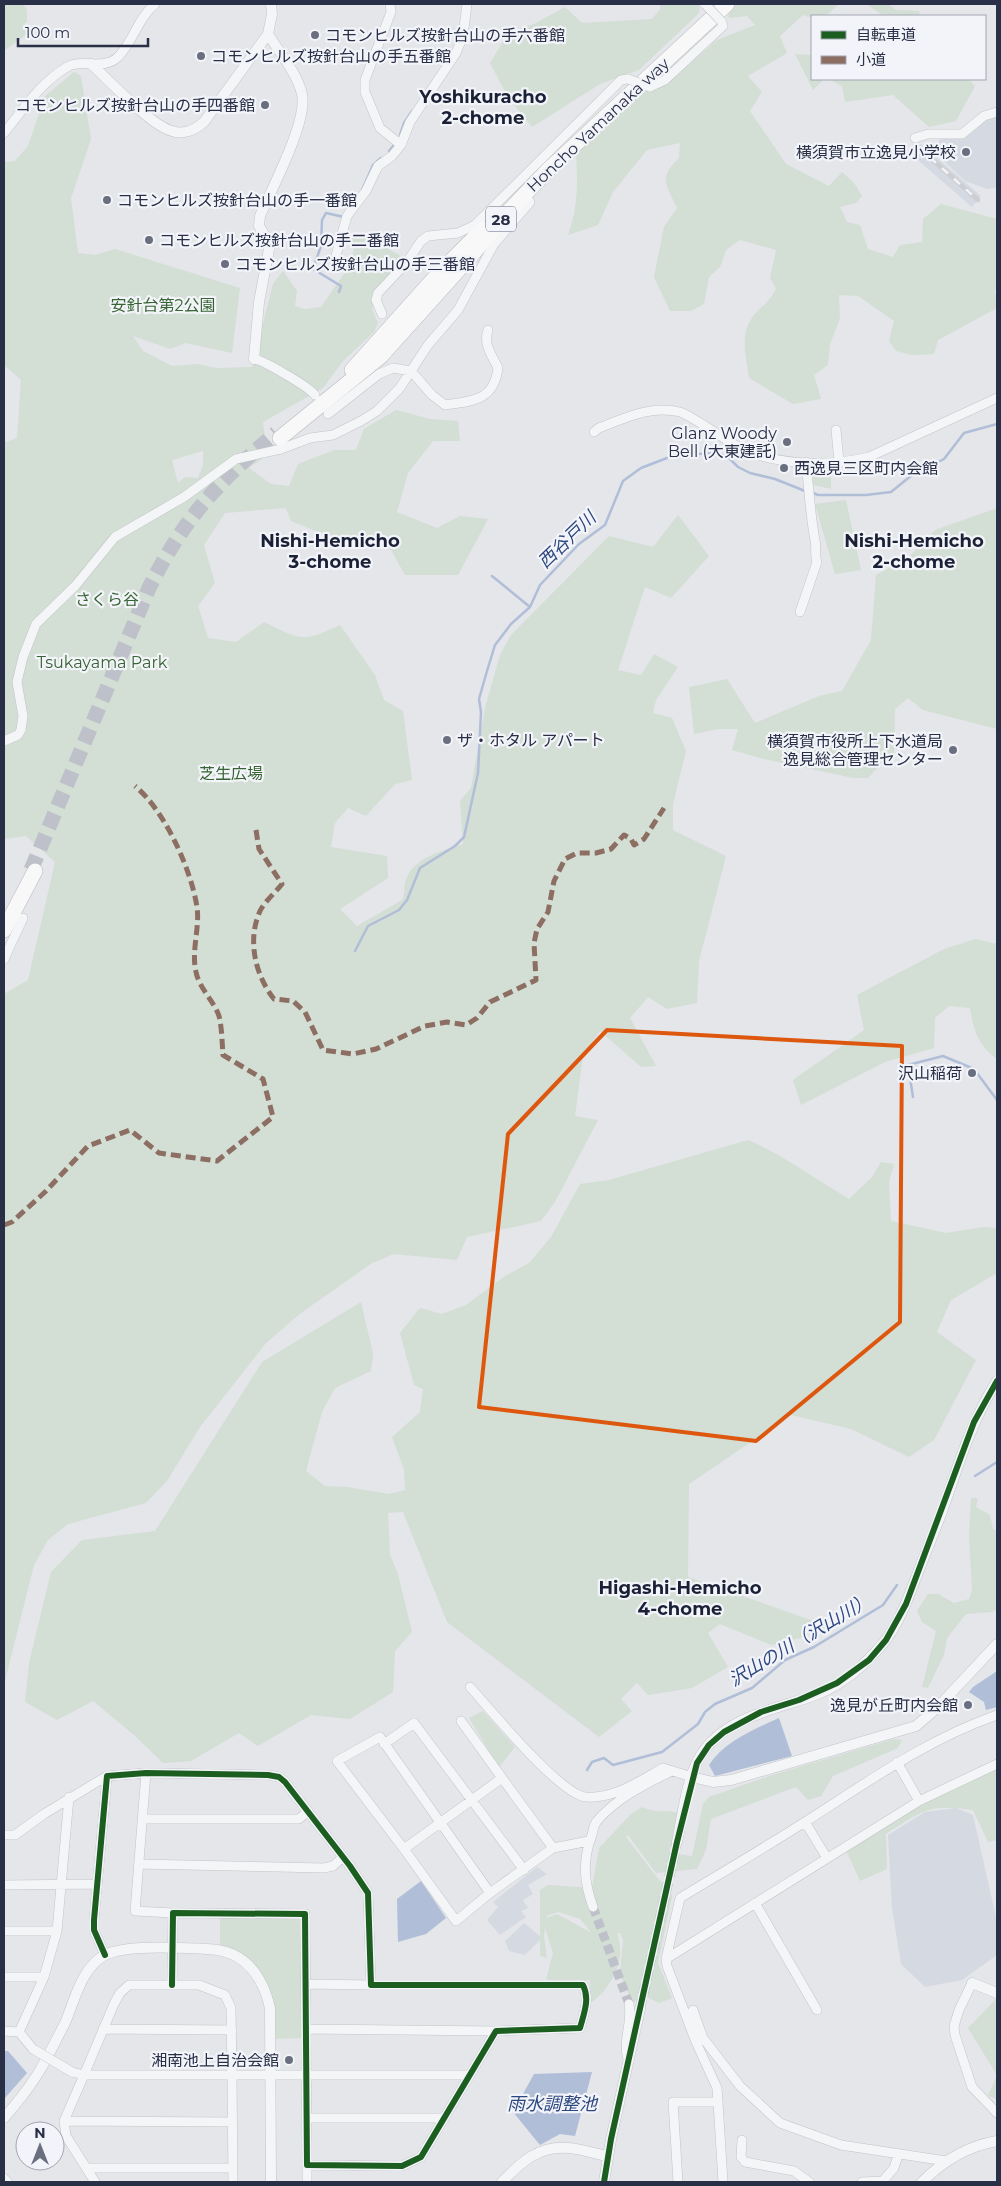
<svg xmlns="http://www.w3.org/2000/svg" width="1001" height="2186" font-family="Montserrat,'Noto Sans JP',sans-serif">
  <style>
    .built { fill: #d5d9e1 }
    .green { fill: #d3ded4; fill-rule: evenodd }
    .water { fill: #b0bed8 }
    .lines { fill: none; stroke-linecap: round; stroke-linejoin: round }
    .stream { stroke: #b0bed8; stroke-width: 2.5 }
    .minor-tunnel { stroke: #bec1c9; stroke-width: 9; stroke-dasharray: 9 4.5; stroke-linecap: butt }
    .tertiary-tunnel { stroke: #bec1c9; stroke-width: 10; stroke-dasharray: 10 5; stroke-linecap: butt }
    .motorway-tunnel { stroke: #bec1c9; stroke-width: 15; stroke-dasharray: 15 8; stroke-linecap: butt }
    .minor-casing { stroke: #c2c4c8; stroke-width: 10 }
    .tertiary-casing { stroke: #c2c4c8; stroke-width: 11 }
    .motorway-casing { stroke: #b6b9bf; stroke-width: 16 }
    .minor { stroke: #f4f5f7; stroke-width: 9 }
    .tertiary { stroke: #f4f5f7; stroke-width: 10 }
    .motorway { stroke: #f8f8f8; stroke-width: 15 }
    .rail-casing { stroke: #cdced2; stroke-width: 4.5 }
    .rail { stroke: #f3f4f9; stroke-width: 2.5; stroke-dasharray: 8; stroke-linecap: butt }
    .minor-bridge-casing { stroke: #c2c4c8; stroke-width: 10; stroke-linecap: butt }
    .minor-bridge { stroke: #f4f5f7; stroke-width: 9 }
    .quiet { stroke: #8d6e63; stroke-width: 5; stroke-dasharray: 10 5; stroke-linecap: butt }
    .cycleway-casing { stroke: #f3f4f9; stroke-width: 9 }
    .cycleway { stroke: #1b5e20; stroke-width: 6 }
    .marked { fill: none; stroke: #de570f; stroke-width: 4; stroke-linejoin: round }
    .poi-dot { fill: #6a6f80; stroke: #f3f4f9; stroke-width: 2 }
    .labels { text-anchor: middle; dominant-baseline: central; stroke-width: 4.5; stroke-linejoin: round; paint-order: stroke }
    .shield { fill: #f3f4f9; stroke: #656a7c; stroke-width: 1 }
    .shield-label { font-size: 15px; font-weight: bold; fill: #282f47 }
    .poi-label { font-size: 16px; fill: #282f47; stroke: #f3f4f9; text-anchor: start }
    .street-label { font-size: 16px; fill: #282f47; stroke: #f3f4f9 }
    .park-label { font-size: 16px; fill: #376433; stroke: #f3f4f9 }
    .neighbourhood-label { font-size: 18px; font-weight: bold; fill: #1a2137; stroke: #f3f4f9 }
    .water-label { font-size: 18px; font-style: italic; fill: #2d4880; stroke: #f3f4f9 }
  </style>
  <rect width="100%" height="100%" fill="#e4e6ea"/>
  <!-- built -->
  <path class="built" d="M997,113V188L987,189L965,181L931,149L932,145H937L942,136L960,137L974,125Z
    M921,144L981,196L972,207L912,155Z
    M956,1808L973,1815L997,1922V1955L962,1980L925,1987L901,1964L892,1909L888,1835L925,1812Z
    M537,1867L547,1874L528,1885L533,1894L523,1900L528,1908L521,1911L526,1917L500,1935L487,1920L498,1907L493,1902Z
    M524,1923L542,1938L525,1955L509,1951L505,1941Z"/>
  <!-- green -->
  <path class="green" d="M4,4H23L27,10V34L4,51Z
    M659,4H700L699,13L639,70L600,84L532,127L508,97L490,63L509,32L534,24L565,7L582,23L652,19L661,8Z
    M737,4H839L826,16H812V18L803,15L780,36L787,53L748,76L762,92L750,111L786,164L829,186L842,172L854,183L862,196L856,203L840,207L847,222L860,225L868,249L893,257L900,245L922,242L923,219L941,204L997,219V289L995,290L997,308L938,340L934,354L913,355L896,351L889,341L894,321L858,296L839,295L840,318L830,344L828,365L814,375L821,399L793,404L749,378C747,360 740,338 750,321C757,308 770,304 776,288L770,278L776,250L740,240L726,250L720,267L709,277L704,304L691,311H670L654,277L664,227L677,208C666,184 658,178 679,158L680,143L647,150L613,192L598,225L568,235C578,208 578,182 576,154L637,93L666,85L717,40L755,25L747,16L729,18L728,11Z
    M866,4H888L896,10L920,11L918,16H884Z
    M795,54L812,55V79H824L813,90Z
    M74,72L81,76L91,139L71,198L78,253L95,255L115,249L240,288L232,353L186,343L170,349L133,336L143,351L172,366L197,364L217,368L252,367L273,284L283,271L297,291L295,306L305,309L321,307L350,265L354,249L349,238L366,236L401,256L372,309L378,323L374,332L343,361L323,388L263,422L265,438L277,448L249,468L271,484L289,486L298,464L334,450H356L364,429L396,410L430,419L458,421L460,441H433L408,473L397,512L437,528L460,516L488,519L458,575H405L391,550L316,531L291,521L286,508L225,513L204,545L215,583L198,606L208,638L236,642L264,622C302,640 301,643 340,625L375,675L384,700L403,711L412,780L395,784L366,816L348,808L335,823L331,847L387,856L388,878L340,909L357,926L402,900C406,893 403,884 407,877C416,857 442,851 463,844L460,801L471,788L485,708L500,655L511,635L609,536L653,547L678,515L709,556L671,598L645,587L618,670L641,675L654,654L678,667L656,700L653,713L672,718L686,751L673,804V830L726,856L699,961L697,1003L667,1009L648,997L630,1018L656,1066L641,1067L600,1031L583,1056L575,1116L598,1120L555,1202L541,1221L467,1237L457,1260L394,1254L372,1263L301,1313L266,1343L200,1427L167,1481L146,1503L68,1524L48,1540L34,1565L4,1685V994L28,980L55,862L26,836L4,839V443L17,438L21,380L4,365V162L15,161L28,146L45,96ZM203,451V465L198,478L185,477L178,483L172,460Z
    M828,79H968L975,86L956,121L929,127L893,95L845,102L842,86Z
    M809,464H831V489L810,484Z
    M846,500L861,570L835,574L815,504Z
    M997,508V729L923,710L908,698L895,709L894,756L882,763L868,778H853L764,759L732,750L738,729H718L694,734L689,687L727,679L755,723L819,696L842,691L871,640L876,575L909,557L935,530Z
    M976,939L997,944V1059C979,1047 973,1029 970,1008L949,1006L935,1018L934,1048L885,1062L801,1105L793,1080L864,1030L857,995L944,949Z
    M748,1140C783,1155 815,1179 849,1199L872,1177L881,1162L894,1164L889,1182L891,1221L946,1233L983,1227L997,1228V1273L951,1300L937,1332L976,1360L934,1440L909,1457L851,1429L791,1415L689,1484L688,1577L828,1626L800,1638L771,1645L720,1624L708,1633L728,1667L692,1688L648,1695L637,1683L621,1699L632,1711L599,1737L447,1622L403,1512L388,1513L390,1555L398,1574L412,1632L395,1651L393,1692L350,1719L311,1715L258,1746L239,1733L191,1761L163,1763L134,1735L93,1701L57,1720L25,1702L29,1663L51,1572L82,1540L155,1531L262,1362L361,1302L373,1354L371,1371L335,1388L322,1412L306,1471L325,1486L347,1487L389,1494L405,1490L404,1469L392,1437L420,1412L423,1389L414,1385L400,1333L420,1308L442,1314L466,1305L505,1276L529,1263L551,1237L580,1184L609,1180Z
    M971,1498H978L976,1507L990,1515L993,1529L997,1531V1609L992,1612L966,1614L947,1638L944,1655L928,1688L922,1687L936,1631L922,1622L917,1611L928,1594H938L954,1603L969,1599L972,1591L969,1535Z
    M483,1711L515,1747L499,1767L469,1718Z
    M894,1739L902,1740L898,1748L833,1776L821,1796L808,1800L796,1787L711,1819L706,1850L697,1869L656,1873L628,1835L626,1837L659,1880L670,1888L672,1896L658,1963L672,1998L659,2003L647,1997L632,2002L620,1974L623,1940L620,1933H617C627,1960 612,1987 591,2003L590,1980H546L553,1953L545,1928L544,1935L547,1958L540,1956V1890L548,1885L592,1888L599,1848L631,1814L642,1807C657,1814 664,1809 679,1813L669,1853L692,1856L703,1804L709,1797L772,1775ZM559,1912L580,1919L592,1933L557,1914L547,1918L548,1915Z
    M997,1769V1840L988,1842L973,1810C927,1804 924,1810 886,1834L887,1869L860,1881L846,1850L910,1810Z
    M220,1913L305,1914L306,2038L271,2039L270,2008L255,1971L220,1950Z
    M997,1998V2099L988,2096L997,2075L968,2028Z"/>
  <!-- water -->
  <path class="water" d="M997,1671V1707L986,1710L984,1702L969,1692L973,1687Z
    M779,1718L792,1756L715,1776L709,1765C725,1741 753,1730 779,1718Z
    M421,1881L446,1918L426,1934L398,1942L397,1899Z
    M4,2051H8L27,2073L4,2099Z
    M592,2072L575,2136L560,2134L540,2145L513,2112L534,2074Z"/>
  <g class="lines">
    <!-- stream -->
    <path class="stream" d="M400,135L404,123L412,111
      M389,151L394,145
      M362,190L373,165L381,158
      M339,292L341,286L313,269L321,246L322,220L326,213L344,217
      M696,454L717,453L728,457L738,467L750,473L775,479L805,491
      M811,492L818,495H866L891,492L912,475L944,459L964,433L997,424
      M492,576L530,607L540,585L579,544L605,525L623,481L641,468L667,458L686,454
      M355,951L368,926L399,910L407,900L420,868L455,846L464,837L478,773L481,712L479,699L487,671L495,645L511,624L530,607
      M913,1097L908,1065L943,1056L974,1069L997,1100
      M975,1476L997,1462
      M587,1770L592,1762L604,1758L613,1765L662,1752L698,1724L705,1712L715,1704L752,1688L785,1660L814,1647L883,1605L897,1585"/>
    <!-- minor-tunnel -->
    <path class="minor-tunnel" d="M593,1907L629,2004"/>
    <!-- tertiary-tunnel -->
    <path class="tertiary-tunnel" d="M640,2009L677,1842"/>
    <!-- motorway-tunnel -->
    <path class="motorway-tunnel" d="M31,870L149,588C184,518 217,483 276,433"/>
    <!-- minor casing -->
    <g class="minor-casing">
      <path id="minor" d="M390,4L391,12L365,80V92L380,128L401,145
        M650,87L665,80L723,26L721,21
        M4,133C22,111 41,82 67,67C82,58 103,71 118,57C133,42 138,18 155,4
        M915,138L928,134H962L984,116L997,112
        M335,259L347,216L366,191L378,166L392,156L401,145L410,122L456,53L463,36L467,4
        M382,314L376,300L378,293L407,262L421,241L428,236L458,233L475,225L621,80L628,79
        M254,359C263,360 309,387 315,395
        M328,414L379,374L393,368L411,371L428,345L458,310L494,244L530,202
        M836,430L839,462
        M594,432L599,428C625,418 651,405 680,412C690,415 723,438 735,445C773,466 827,467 869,457L997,398
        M800,612L817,562C814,554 817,548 815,540C810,514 809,488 806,462
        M4,741L18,735L21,730L23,716L17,682L23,657L36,624L76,585L115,537L184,497L236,459L281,449L310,438L333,435L361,421L377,411L399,389L411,371L432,395L445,405C472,401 494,401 498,368C492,355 483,345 488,330
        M4,959L23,918
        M470,1687C489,1708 560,1795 586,1797C614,1799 640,1781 663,1768L692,1777
        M461,1721L502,1778
        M384,1744L414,1723L524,1870
        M897,1762L919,1801
        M146,1773L135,1911L173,1913
        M143,1819H299L308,1811
        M805,1822L827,1858
        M4,1835H15L44,1814L107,1776
        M404,1849L502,1778L553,1848
        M139,1864L324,1868L333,1866L343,1857
        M4,1885L97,1884
        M490,1893L380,1737L337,1761L404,1849L456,1921L490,1893L553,1848L589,1841
        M755,1903L817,2010
        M593,1907C584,1882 582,1861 592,1835C593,1831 594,1824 597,1821C615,1799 647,1783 672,1771
        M4,1931H57
        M105,1955L94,1930V1920L107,1776L146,1773L268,1775L279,1777L285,1782L350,1866L368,1893L371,1985H583C590,1999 584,2013 580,2028L496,2031L421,2157L402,2166L307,2165L305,1914L173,1913L172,1985
        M666,1959L919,1801L997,1764
        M4,1977H44
        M972,1983L959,2010L954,2026L955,2035L972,2087L997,2113
        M306,1984L371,1985
        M629,2004C633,2023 621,2043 629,2061
        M693,2010L703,2038L740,2086L780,2123L841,2145L946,2161
        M103,2029L232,2030
        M306,2029L496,2031
        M4,2031L19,2032L44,1977L57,1931L69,1797
        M19,2032L33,2049
        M72,2072L84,2075L64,2121L66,2136L95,2182
        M718,2102L717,2088L696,2042L667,1966L666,1959L680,1898C723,1872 766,1847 808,1820C869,1781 928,1739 997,1715
        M306,2118H444
        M64,2121L232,2122
        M742,2140L741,2157L745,2162L794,2171L809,2182
        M307,2165V2182
        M86,2168H232
        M233,2182L232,2075H84L114,2004L120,1993L129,1985H199L225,1995L231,2008L232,2075H469
        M678,2182L673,2102H718L723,2182
        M862,2182L882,2181
        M882,2182L894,2168L898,2155"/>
    </g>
    <!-- tertiary casing -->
    <g class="tertiary-casing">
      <path id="tertiary" d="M91,64C109,80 151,126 172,131C183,135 195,130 204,122L268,34L272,14L271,4
        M254,359L259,302L270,244L259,226L260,216C272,188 308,121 302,94C297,73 279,52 268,34
        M692,1777L713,1782L731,1780L916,1726L937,1708L997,1644
        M677,1842C683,1814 686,1779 701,1755C726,1715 781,1709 820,1693C846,1682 867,1663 885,1641C901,1620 909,1595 919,1570C927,1549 936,1528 944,1506C959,1463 972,1420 997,1381
        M972,1983L997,1993
        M4,2118C17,2103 30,2087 40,2070C49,2055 57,2038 65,2023C75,2000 81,1968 105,1955C126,1944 182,1948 207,1949C244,1950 262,1974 270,2008L271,2182
        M4,2179L7,2182
        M502,2182C521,2162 539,2145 569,2148C582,2149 595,2154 608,2156
        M604,2182L611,2139L640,2009
        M922,2182C943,2161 967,2146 997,2141"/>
    </g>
    <!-- motorway casing -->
    <g class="motorway-casing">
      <path id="motorway" d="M352,370L439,273L483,229
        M280,438L381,356L471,256L505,215L549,169L727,4
        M4,930L35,871"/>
    </g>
    <!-- minor -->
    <use href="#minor" class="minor"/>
    <!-- tertiary -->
    <use href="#tertiary" class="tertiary"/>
    <!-- motorway -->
    <use href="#motorway" class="motorway"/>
    <!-- rail casing -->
    <g class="rail-casing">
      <path id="rail" d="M918,147L978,200"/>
    </g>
    <!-- rail -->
    <use href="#rail" class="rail"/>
    <!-- minor-bridge casing -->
    <g class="minor-bridge-casing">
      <path id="minor-bridge" d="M705,4L721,21
        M628,79L650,87
        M33,2049L72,2072"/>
    </g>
    <!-- minor-bridge -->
    <use href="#minor-bridge" class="minor-bridge"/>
    <!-- quiet -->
    <path class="quiet" d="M256,830L259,849L282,884C275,893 265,901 260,911C247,940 255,975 274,999L293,1001L305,1012L323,1050L353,1054L376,1049L425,1026L447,1022L466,1025L477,1018L490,1002L536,980L534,943L537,929L548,912L554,881L565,859L577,853H596L611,849L624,835L631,839L634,845L644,839L664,808
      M4,1225L12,1222L45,1192L88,1146L130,1130L159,1153L217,1161L273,1117L263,1079L223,1055C222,1043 222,1028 219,1016C214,1001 199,988 196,972C191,951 200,928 197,907C191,869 165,811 135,786"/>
    <!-- cycleway casing -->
    <g class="cycleway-casing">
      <path id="cycleway" d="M105,1955L94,1930V1920L107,1776L146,1773L268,1775L279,1777L285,1782L350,1866L368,1893L371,1985H583C590,1999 584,2013 580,2028L496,2031L421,2157L402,2166L307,2165L305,1914L173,1913L172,1985
        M604,2182L611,2139L677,1842L697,1763L709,1745L724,1732L761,1712L799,1700L837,1683L869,1660L886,1640L906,1604L974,1422L997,1381"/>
    </g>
    <!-- cycleway -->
    <use href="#cycleway" class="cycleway"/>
  </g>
  <!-- marked area -->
  <path class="marked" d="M607,1030L902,1046L900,1322L756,1441L479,1407L508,1134Z"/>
  <!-- markers -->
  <g class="poi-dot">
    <circle cx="315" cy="35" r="5"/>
    <circle cx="201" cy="56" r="5"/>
    <circle cx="265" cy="105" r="5"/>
    <circle cx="966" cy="152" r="5"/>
    <circle cx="107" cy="200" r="5"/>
    <circle cx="149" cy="240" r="5"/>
    <circle cx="225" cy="264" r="5"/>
    <circle cx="787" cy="442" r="5"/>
    <circle cx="784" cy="468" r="5"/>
    <circle cx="447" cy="740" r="5"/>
    <circle cx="953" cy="750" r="5"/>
    <circle cx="972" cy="1073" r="5"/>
    <circle cx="968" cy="1705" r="5"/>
    <circle cx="289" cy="2060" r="5"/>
  </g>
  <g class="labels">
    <!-- shield labels -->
    <rect class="shield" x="486" y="206.5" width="30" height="25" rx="4"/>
    <g class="shield-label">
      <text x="501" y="219">28</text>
    </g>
    <!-- poi labels -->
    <g class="poi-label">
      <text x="325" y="35">コモンヒルズ按針台山の手六番館</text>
      <text x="211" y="56">コモンヒルズ按針台山の手五番館</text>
      <text x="255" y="105" text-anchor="end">コモンヒルズ按針台山の手四番館</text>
      <text x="956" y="152" text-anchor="end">横須賀市立逸見小学校</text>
      <text x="117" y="200">コモンヒルズ按針台山の手一番館</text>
      <text x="159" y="240">コモンヒルズ按針台山の手二番館</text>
      <text x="235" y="264">コモンヒルズ按針台山の手三番館</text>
      <text x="777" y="433" text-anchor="end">Glanz Woody<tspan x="777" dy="18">Bell (大東建託)</tspan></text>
      <text x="794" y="468">西逸見三区町内会館</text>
      <text x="457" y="740">ザ・ホタル アパート</text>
      <text x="943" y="741" text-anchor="end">横須賀市役所上下水道局<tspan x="943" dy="18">逸見総合管理センター</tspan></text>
      <text x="962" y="1073" text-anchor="end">沢山稲荷</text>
      <text x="958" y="1705" text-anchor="end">逸見が丘町内会館</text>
      <text x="279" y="2060" text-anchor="end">湘南池上自治会館</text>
    </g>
    <!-- street labels -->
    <g class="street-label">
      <text transform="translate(598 125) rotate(-43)">Honcho Yamanaka way</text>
    </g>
    <!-- park labels -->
    <g class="park-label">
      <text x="163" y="305">安針台第2公園</text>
      <text x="107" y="599">さくら谷</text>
      <text x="102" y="662">Tsukayama Park</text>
      <text x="231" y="773">芝生広場</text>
    </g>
    <!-- neighbourhood labels -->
    <g class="neighbourhood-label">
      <text x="483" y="97">Yoshikuracho<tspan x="483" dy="21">2-chome</tspan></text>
      <text x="330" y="541">Nishi-Hemicho<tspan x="330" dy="21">3-chome</tspan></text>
      <text x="914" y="541">Nishi-Hemicho<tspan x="914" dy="21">2-chome</tspan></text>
      <text x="680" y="1588">Higashi-Hemicho<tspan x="680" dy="21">4-chome</tspan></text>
    </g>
    <!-- water labels -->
    <g class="water-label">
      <text transform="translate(567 540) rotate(-44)">西谷戸川</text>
      <text transform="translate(800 1640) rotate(-31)">沢山の川（沢山川）</text>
      <text x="552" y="2104">雨水調整池</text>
    </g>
  </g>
  <!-- border -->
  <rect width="1001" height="2186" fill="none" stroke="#282f47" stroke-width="10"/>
  <!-- legend -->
  <rect x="811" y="15" width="175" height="65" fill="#f3f4f9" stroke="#a2a5b2"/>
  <rect x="821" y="31" width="25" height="8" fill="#1b5e20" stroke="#a2a5b2"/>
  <text x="856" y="40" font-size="15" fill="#282f47">自転車道</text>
  <rect x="821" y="56" width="25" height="8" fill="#8d6e63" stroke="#a2a5b2"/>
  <text x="856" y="65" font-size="15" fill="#282f47">小道</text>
  <!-- north arrow -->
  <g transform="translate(40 2146)"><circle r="24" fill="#f3f4f9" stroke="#a2a5b2"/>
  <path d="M0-4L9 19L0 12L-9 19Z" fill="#6a6f80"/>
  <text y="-8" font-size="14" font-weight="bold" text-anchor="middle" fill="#282f47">N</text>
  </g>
  <!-- scale -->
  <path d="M18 38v8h130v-8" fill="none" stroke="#282f47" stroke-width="2.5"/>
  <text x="25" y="38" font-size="15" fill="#282f47" stroke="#f3f4f9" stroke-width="4" paint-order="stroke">100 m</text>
</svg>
